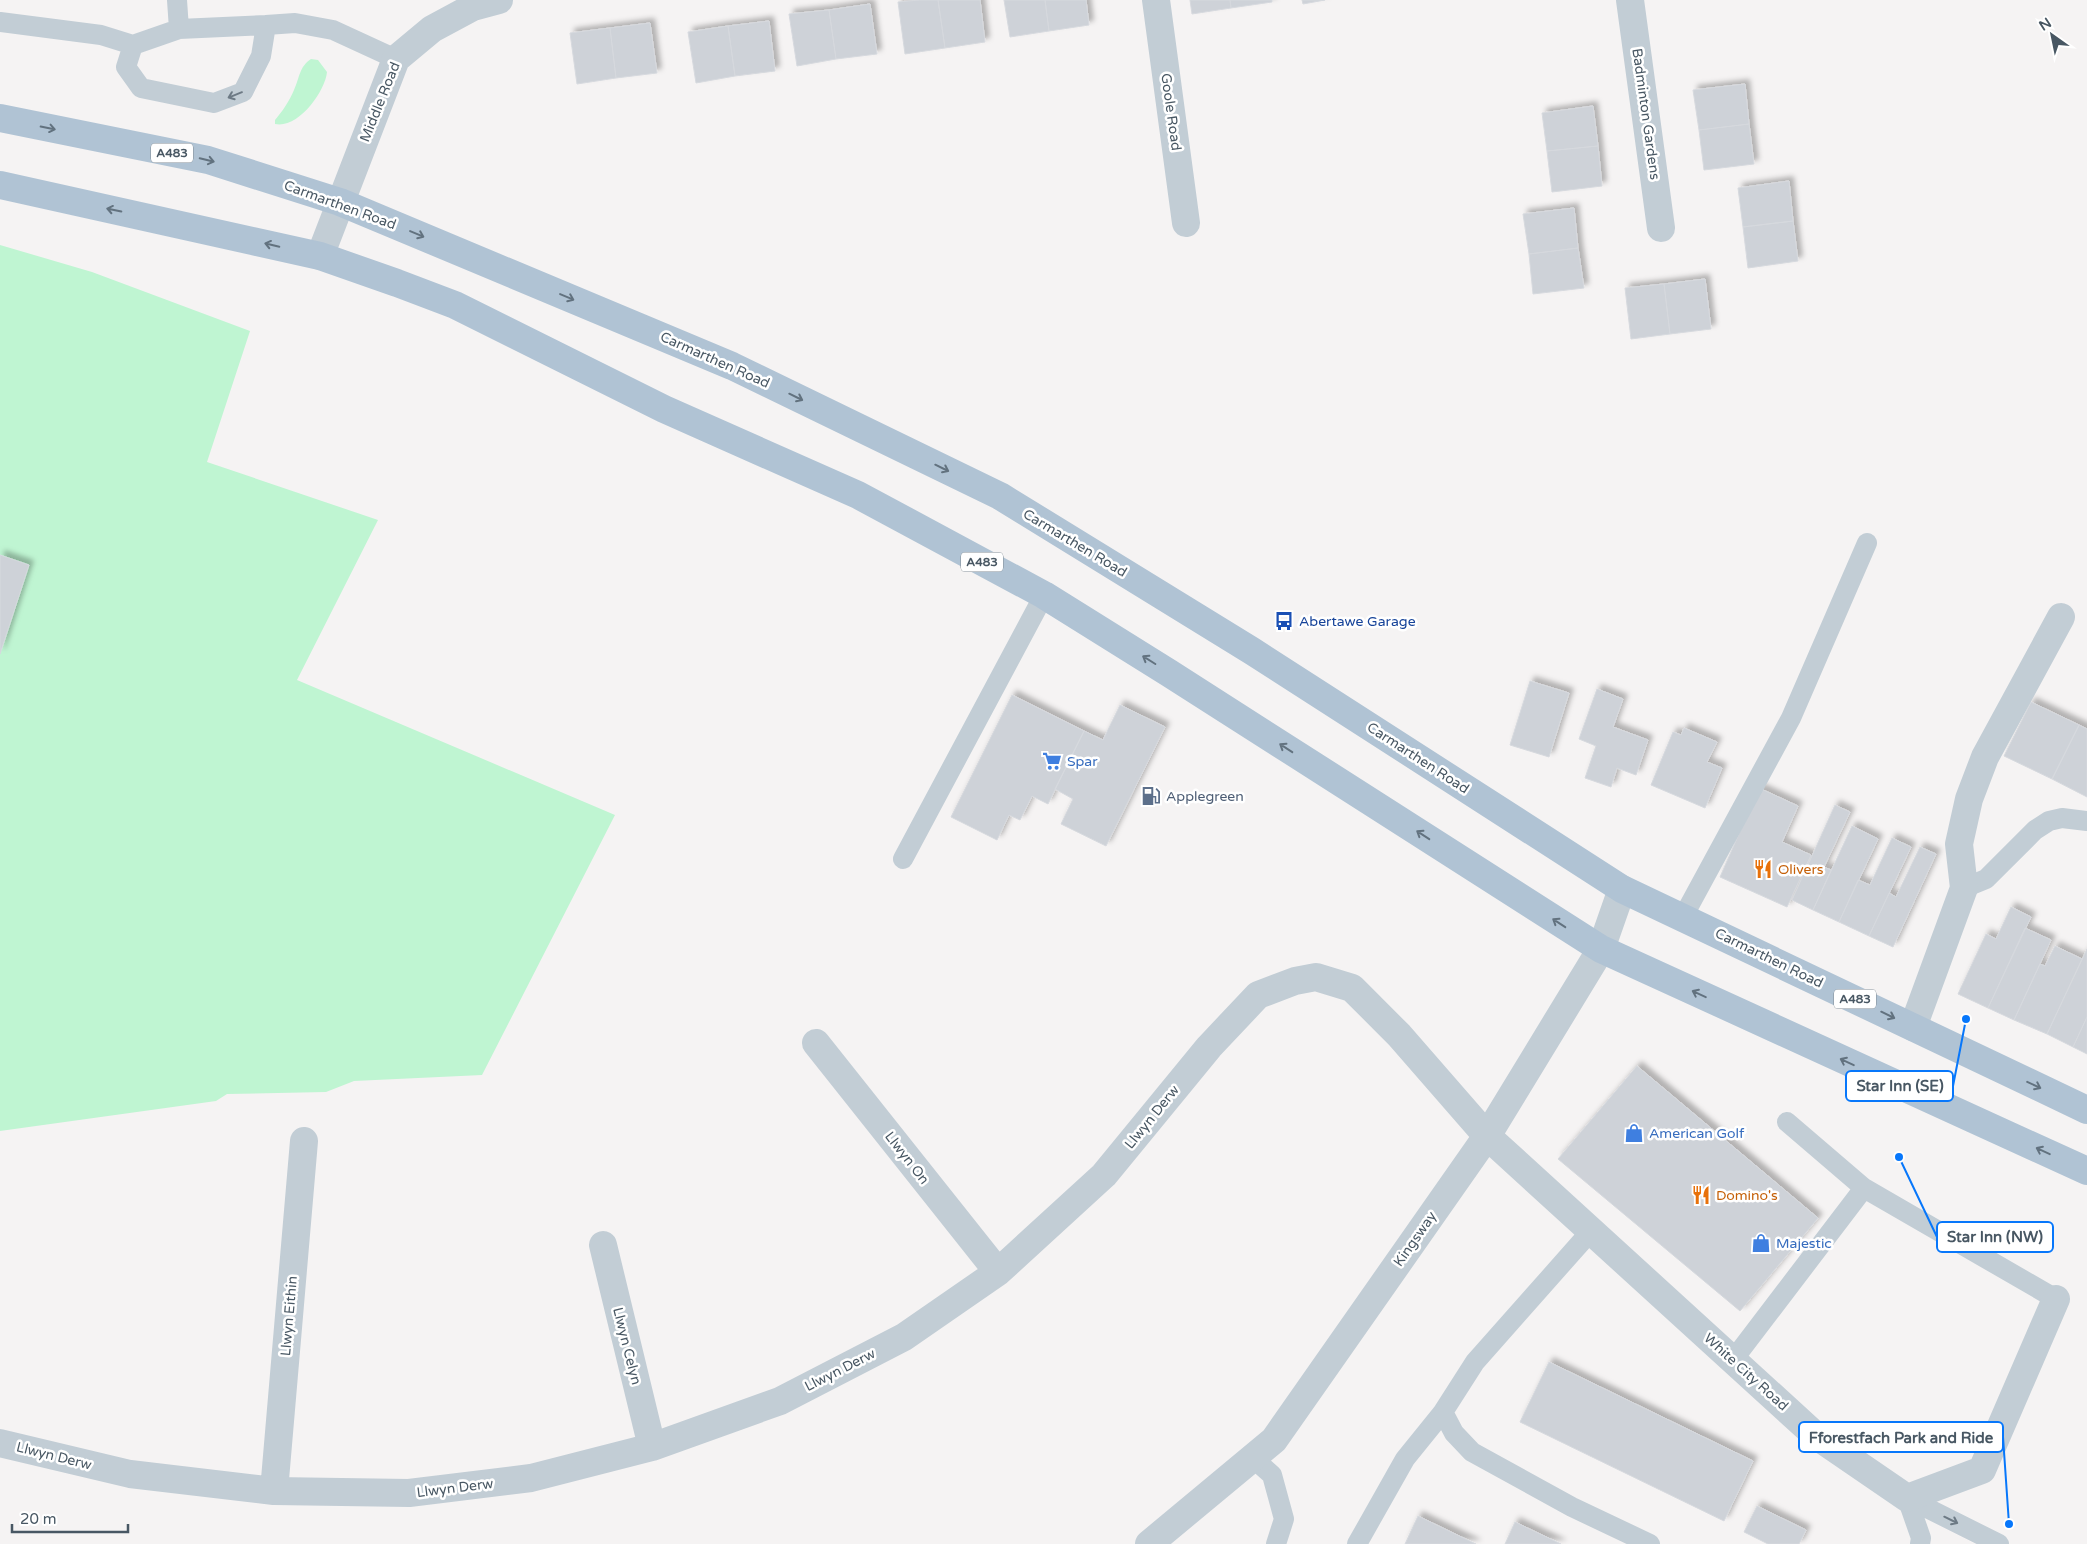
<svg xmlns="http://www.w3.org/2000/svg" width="2087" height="1544" font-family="'Varela Round',sans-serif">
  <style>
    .green { fill: #bff5d2 }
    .building { fill: #ced2d8; stroke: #d6d9de; filter: url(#shadow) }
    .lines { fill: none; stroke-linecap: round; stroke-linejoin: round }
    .service { stroke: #c2cdd5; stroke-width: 20 }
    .minor { stroke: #c2cdd5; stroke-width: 28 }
    .tertiary { stroke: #c2cdd5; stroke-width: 28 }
    .primary { stroke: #b0c3d4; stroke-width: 28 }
    .oneway { stroke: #6d7a85 }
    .oneway2 { stroke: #62727f }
    .labels { text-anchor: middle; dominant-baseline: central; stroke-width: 5; stroke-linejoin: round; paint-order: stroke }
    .shield { fill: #fff; stroke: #7f8992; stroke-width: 1 }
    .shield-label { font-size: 12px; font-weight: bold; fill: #485763 }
    .street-label { font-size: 14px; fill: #485763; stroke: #fff }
    .transit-label { font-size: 14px; fill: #164399; stroke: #fff; text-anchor: start }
    .shop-label { font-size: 14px; fill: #366cbe; stroke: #fff; text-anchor: start }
    .service-label { font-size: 14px; fill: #4e5e75; stroke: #fff; text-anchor: start }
    .food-label { font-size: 14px; fill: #c56008; stroke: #fff; text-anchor: start }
    .leader { fill: none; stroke: #0777fb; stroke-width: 2 }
    .callout-dot { fill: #0777fb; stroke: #fff; stroke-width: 2 }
    .callout { fill: #fff; stroke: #0777fb; stroke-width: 2 }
    .callout-label { font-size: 15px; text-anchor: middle; font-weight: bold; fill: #485763 }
  </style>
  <defs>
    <filter id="shadow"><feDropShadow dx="4.5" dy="-4.5" stdDeviation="2.5" flood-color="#0004"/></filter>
  </defs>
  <rect width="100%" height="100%" fill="#f5f3f3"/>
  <!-- green -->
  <path class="green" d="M311,59L318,60L327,72C325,92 298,129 275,124V120C282,112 290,100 294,90C300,77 299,67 311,59Z
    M0,245L92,272L250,331L207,462L378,520L297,680L615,815L482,1075L354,1081L326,1092L227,1094L216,1101L0,1131Z"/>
  <!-- building -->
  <path class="building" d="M920,0H938L945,48L905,54L898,2Z
    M938,0H980L985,42L945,48Z
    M1004,0H1045L1049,31L1010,37Z
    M1045,0H1086L1089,25L1049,31Z
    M1190,0H1230L1231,8L1192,14Z
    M1230,0H1272V2L1231,8Z
    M1302,0H1325L1303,4Z
    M870,4L877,54L836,59L829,10Z
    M829,10L836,59L797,66L789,14Z
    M769,21L775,71L735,76L728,26Z
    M650,23L657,73L616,78L610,28Z
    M728,26L735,76L696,83L688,32Z
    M610,28L616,78L577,84L570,33Z
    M1745,84L1749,124L1699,130L1693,90Z
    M1593,106L1598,146L1547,151L1542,113Z
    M1749,124L1754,164L1704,170L1699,130Z
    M1598,146L1602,186L1552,192L1547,151Z
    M1789,181L1793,221L1743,227L1738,188Z
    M1574,208L1578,248L1529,254L1523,214Z
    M1793,221L1798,261L1748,268L1743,227Z
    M1578,248L1584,288L1533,294L1529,254Z
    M1705,279L1711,329L1670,334L1664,284Z
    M1664,284L1670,334L1631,339L1625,288Z
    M0,555L29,565L0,654Z
    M1530,681L1569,693L1549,757L1510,745Z
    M1597,689L1623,699L1613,727L1648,740L1636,775L1617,768L1611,787L1585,778L1596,746L1579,739Z
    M1012,695L1084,731L1048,804L1032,796L1020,820L1009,815L997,840L951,817Z
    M2031,702L2079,725L2052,779L2004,756Z
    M1120,705L1165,727L1106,846L1061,824L1073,799L1055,789L1084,731L1103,740Z
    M2079,725L2087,729V797L2052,779Z
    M1684,728L1717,742L1707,762L1722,768L1705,808L1651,785L1673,732L1681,735Z
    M1759,788L1798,806L1782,842L1811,855L1787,907L1720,877Z
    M1835,805L1850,812L1824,867L1831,870L1813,910L1792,900Z
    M1852,826L1878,839L1839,922L1813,910Z
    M1892,838L1911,847L1869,936L1839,922L1858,880L1870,885Z
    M1920,847L1936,854L1893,947L1869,936L1889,893L1896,897Z
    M2011,907L2031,917L1988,1008L1958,994L1986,934L1996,939Z
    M2025,928L2051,940L2014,1020L1988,1008Z
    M2055,946L2082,959L2047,1034L2014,1020L2040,964L2045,966Z
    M2087,949V1017L2073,1047L2047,1034Z
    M2087,1017V1054L2073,1047Z
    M1637,1066L1818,1218L1740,1311L1558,1159Z
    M1549,1362L1753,1461L1724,1521L1520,1422Z
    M1757,1506L1806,1530L1799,1544H1768L1744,1532Z
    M1418,1516L1476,1544H1405Z
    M1515,1522L1561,1544H1505Z"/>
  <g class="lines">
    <!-- service -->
    <path class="service" d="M177,0L179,29
      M0,22L101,35L133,45L179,29L266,25L261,56L243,92L214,103L141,88L126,67L133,45
      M266,25L295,23L333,30L396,59
      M903,859L1044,595
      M1964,888L1986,879L2035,830L2049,821L2062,818L2087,821
      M1683,917L1791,718L1867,543
      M1787,1122L1864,1188
      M1591,1231L1475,1362L1443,1412L1454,1433L1472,1452L1572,1507L1650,1544
      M1733,1360L1864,1188L2056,1299
      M1253,1458L1272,1475L1284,1519L1276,1544
      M1907,1498L1999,1544
      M1907,1498L1921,1538L1920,1544
      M1357,1544L1405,1459L1443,1412"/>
    <!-- minor -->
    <path class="minor" d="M1156,0L1186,223
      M1630,0L1661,228
      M1913,1027L1964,888L1959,844L1969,799L1985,757L2061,617
      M816,1043L998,1272
      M603,1245L652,1447
      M0,1443L130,1474L274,1491L409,1493L531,1478L652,1447L780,1401L904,1337L998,1272L1104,1175L1209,1047L1258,995L1295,981L1316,977L1352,988L1399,1035L1487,1136L1815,1435L1907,1498L1982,1470L2056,1299
      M274,1491L304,1141
      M1149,1544L1274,1440L1487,1136L1601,949L1622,889"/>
    <!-- tertiary -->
    <path class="tertiary" d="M320,256L396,59L432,29L473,7L499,0"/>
    <!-- primary -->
    <path class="primary" d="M0,118L208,160L340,202L732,366L1000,496L1252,651L1622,889L2087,1110
      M0,185L320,256L397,283L455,305L664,409L858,495L1044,595L1169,673L1601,949L2087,1171"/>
  </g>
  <!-- one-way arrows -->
  <defs><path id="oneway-shaft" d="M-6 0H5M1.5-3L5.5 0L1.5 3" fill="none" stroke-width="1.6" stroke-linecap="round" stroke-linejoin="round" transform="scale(1.25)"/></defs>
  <g class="oneway">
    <use href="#oneway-shaft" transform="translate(235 95) rotate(158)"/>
    <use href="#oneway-shaft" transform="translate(1951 1520) rotate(26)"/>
  </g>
  <g class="oneway2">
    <use href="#oneway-shaft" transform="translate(48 128) rotate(11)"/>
    <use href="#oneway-shaft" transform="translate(207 160) rotate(14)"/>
    <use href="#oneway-shaft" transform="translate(114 210) rotate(-168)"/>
    <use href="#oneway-shaft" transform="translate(417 234) rotate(23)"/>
    <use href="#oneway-shaft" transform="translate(272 245) rotate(-167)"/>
    <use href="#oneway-shaft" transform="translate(567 297) rotate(23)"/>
    <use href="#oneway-shaft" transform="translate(796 397) rotate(26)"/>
    <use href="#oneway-shaft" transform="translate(942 468) rotate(26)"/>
    <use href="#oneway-shaft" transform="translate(1149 660) rotate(-148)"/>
    <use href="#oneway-shaft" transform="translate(1286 748) rotate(-147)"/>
    <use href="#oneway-shaft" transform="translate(1423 835) rotate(-147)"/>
    <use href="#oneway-shaft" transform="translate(1559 923) rotate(-147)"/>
    <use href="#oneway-shaft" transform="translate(1699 994) rotate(-155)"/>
    <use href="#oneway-shaft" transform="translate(1888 1015) rotate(26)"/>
    <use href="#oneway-shaft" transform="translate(1847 1062) rotate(-155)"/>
    <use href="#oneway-shaft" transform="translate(2034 1085) rotate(25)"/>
    <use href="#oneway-shaft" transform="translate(2043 1151) rotate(-155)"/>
  </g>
  <!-- icons -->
  <defs>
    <g id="bus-bare" transform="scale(1.5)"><path d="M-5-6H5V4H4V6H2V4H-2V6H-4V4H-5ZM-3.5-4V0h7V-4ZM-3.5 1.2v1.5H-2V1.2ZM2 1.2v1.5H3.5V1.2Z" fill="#1a4fb4" stroke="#fff" stroke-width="2.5" paint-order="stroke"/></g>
    <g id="supermarket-bare" transform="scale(1.5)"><path d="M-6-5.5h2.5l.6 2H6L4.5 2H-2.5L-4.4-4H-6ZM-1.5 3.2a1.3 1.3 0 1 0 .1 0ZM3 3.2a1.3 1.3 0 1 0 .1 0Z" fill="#3f7fe0" stroke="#fff" stroke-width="2.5" paint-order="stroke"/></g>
    <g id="fuel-bare" transform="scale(1.5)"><path d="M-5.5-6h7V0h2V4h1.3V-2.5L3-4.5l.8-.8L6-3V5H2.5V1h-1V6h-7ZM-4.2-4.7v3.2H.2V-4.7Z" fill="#5c6f8a" stroke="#fff" stroke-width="2.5" paint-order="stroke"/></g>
    <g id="restaurant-bare" transform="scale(1.5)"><path d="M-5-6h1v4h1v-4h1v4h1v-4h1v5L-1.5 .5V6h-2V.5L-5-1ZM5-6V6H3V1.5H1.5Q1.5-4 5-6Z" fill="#e8710a" stroke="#fff" stroke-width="2.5" paint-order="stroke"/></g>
    <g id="shop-bare" transform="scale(1.5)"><path d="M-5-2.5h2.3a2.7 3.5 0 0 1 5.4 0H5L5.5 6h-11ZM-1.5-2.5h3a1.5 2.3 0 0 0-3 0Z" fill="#3f7fe0" stroke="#fff" stroke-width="2.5" paint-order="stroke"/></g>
  </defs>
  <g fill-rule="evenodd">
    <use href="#bus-bare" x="1284" y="621"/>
    <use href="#supermarket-bare" x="1052" y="761"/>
    <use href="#fuel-bare" x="1151" y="796"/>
    <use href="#restaurant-bare" x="1763" y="869"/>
    <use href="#shop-bare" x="1634" y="1133"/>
    <use href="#restaurant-bare" x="1701" y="1195"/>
    <use href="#shop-bare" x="1761" y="1243"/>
  </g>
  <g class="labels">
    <!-- shield labels -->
    <g class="shield">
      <rect x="151" y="143.5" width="42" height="19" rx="4"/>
      <rect x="961" y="552.5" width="42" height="19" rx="4"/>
      <rect x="1834" y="989.5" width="42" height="19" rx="4"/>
    </g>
    <g class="shield-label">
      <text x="172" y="153">A483</text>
      <text x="982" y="562">A483</text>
      <text x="1855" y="999">A483</text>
    </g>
    <!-- street labels -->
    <g class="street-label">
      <text transform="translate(380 102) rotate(-68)">Middle Road</text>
      <text transform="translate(1171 112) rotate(82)">Goole Road</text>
      <text transform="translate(1646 114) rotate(82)">Badminton Gardens</text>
      <text transform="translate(340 205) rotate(20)">Carmarthen Road</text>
      <text transform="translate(715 360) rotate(24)">Carmarthen Road</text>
      <text transform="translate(1075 543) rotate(31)">Carmarthen Road</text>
      <text transform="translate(1418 758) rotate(33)">Carmarthen Road</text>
      <text transform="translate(1769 958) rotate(26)">Carmarthen Road</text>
      <text transform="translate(1152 1117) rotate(-51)">Llwyn Derw</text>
      <text transform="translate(907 1158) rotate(52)">Llwyn On</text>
      <text transform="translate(1415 1239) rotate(-55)">Kingsway</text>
      <text transform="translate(289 1316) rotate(-85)">Llwyn Eithin</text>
      <text transform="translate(627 1346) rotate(76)">Llwyn Celyn</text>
      <text transform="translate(840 1370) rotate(-27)">Llwyn Derw</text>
      <text transform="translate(1746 1372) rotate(42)">White City Road</text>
      <text transform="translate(54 1456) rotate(14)">Llwyn Derw</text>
      <text transform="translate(455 1488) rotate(-7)">Llwyn Derw</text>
    </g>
    <!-- transit labels -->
    <g class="transit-label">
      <text x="1299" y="621">Abertawe Garage</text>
    </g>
    <!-- shop labels -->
    <g class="shop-label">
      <text x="1067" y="761">Spar</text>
      <text x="1649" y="1133">American Golf</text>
      <text x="1776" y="1243">Majestic</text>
    </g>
    <!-- service labels -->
    <g class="service-label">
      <text x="1166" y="796">Applegreen</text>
    </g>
    <!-- food labels -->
    <g class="food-label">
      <text x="1778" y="869">Olivers</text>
      <text x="1716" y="1195">Domino's</text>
    </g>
  </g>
  <!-- callouts -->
  <path class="leader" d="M1966 1019L1953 1086M1899 1157L1937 1237M2009 1524L2003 1437"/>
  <g class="callout-dot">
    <circle cx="1966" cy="1019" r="5"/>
    <circle cx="1899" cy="1157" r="5"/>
    <circle cx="2009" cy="1524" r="5"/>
  </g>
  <g class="callout">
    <rect x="1846" y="1071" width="107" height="30" rx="5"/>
    <rect x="1937" y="1222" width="116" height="30" rx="5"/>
    <rect x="1799" y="1422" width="204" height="30" rx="5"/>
  </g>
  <g class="callout-label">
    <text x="1900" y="1091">Star Inn (SE)</text>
    <text x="1995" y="1242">Star Inn (NW)</text>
    <text x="1901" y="1443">Fforestfach Park and Ride</text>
  </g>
  <!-- north arrow -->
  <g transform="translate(2052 35) rotate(327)" stroke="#ffffff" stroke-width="4" paint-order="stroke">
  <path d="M0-4L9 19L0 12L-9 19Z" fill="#485763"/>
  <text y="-8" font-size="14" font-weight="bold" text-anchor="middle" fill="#485763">N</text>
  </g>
  <!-- scale -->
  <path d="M12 1524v8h116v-8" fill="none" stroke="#485763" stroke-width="2.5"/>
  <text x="20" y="1524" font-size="15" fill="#485763" stroke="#ffffff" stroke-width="4" paint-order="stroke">20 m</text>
</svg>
